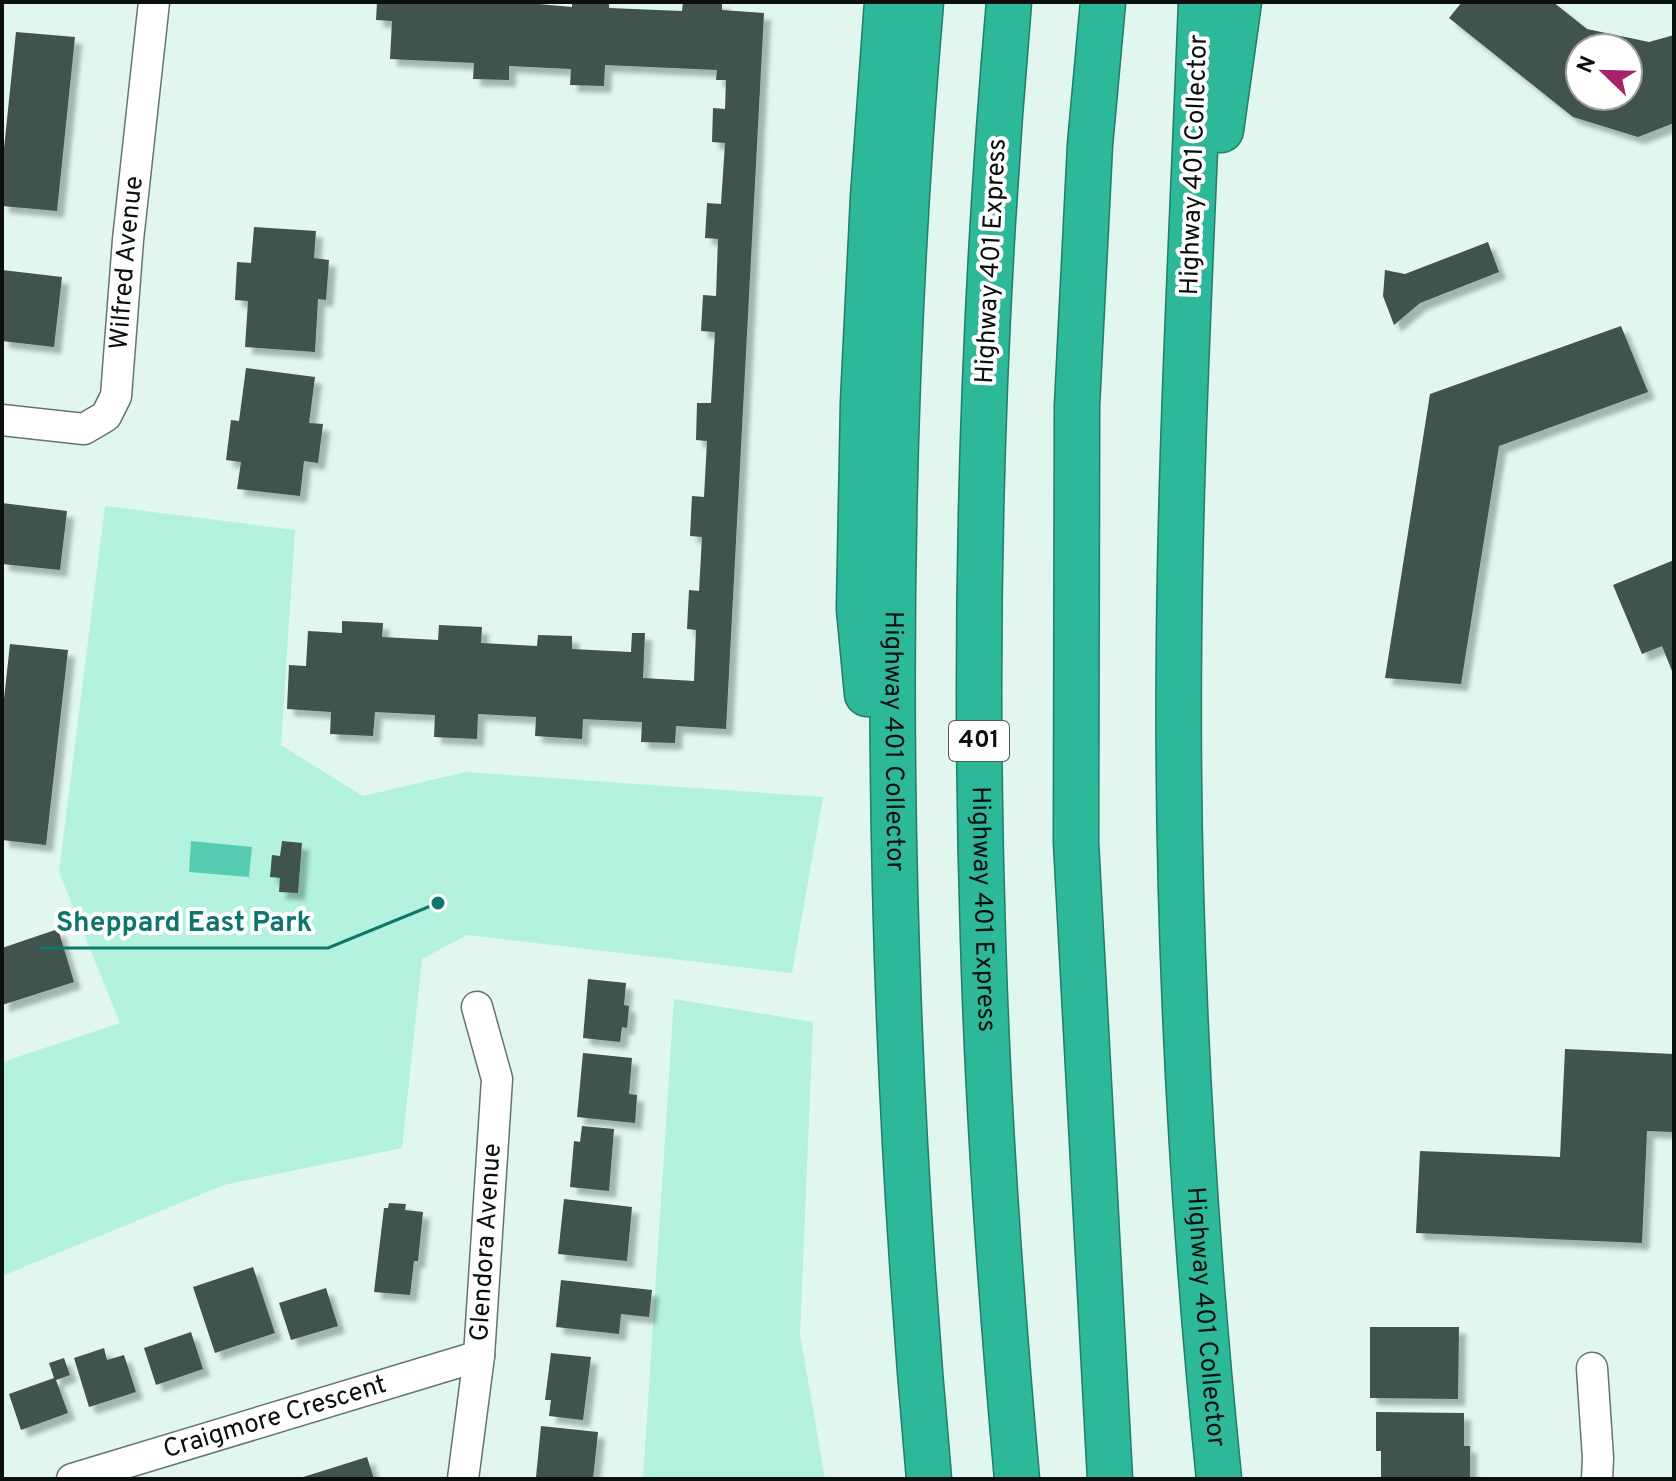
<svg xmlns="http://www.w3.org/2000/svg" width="1676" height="1481" font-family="Overpass,sans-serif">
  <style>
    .green { fill: #b2f2df }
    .water { fill: #58ccb0 }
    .building { fill: #40524d; fill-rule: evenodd; filter: url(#shadow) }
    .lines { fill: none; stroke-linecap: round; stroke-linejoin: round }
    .street-casing { stroke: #62756f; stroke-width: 33 }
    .highway-casing { stroke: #217d69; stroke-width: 47 }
    .street { stroke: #fff; stroke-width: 30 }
    .highway { stroke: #2eb89a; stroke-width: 44 }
    .labels { text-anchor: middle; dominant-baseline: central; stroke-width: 8; stroke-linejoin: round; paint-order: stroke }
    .shield { fill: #fff; stroke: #535856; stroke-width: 2 }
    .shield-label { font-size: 24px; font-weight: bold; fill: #09100e }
    .street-label { font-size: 26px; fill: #09100e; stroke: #fff }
    .leader { fill: none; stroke: #0f766e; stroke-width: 3 }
    .callout-dot { fill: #0f766e; stroke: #fff; stroke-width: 3 }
    .callout-label { font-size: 28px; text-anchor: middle; font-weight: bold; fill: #0f766e; stroke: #fff; stroke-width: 8; stroke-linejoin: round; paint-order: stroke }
  </style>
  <defs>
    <filter id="shadow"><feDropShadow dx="7" dy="7" stdDeviation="2" flood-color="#0004"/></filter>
  </defs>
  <rect width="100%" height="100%" fill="#e1f6ef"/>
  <!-- green -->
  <path class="green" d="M105,506L295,530L281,745L363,796L466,772L823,797L792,973L467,935L422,959L402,1148L224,1185L2,1276V1062L120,1023L59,872Z
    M674,999L813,1022L800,1334L825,1479H643Z"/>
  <!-- water -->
  <path class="water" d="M191,841L252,847L249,877L189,872Z"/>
  <!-- building -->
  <path class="building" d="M377,2H516L572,7V2H609V8L682,11L683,2H722V10L764,13L726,729L676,726L675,743L641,742L642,722L583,719L582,739L535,736L536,717L478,714L477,739L434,737L435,715L375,712L373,736L330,734L331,712L287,709L289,665L306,666L308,631L342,633V621L383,623L382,637L438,640L439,625L482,627L481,643L537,646L538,635L572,636V649L631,652L632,633H645L643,678L694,681L696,630L687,629L689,590L699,591L702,537L690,536L692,496L704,497L707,441L696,440L697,403H711L715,332L701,331L703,295L716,296L718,239L705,238L707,203L721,204L725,143L712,142L713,108L725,109L726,80H716L717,70L605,65L604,86L570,85L571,69L509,66V80L473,79L474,63L390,59L392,21L376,20Z
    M1462,2H1553L1587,29L1649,42L1674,35V123L1638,137L1573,117L1449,18ZM1580,48H1628V96H1580Z
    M16,32L75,37L57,211L2,206V168Z
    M254,227L316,231L314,258L329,260L326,300L318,299L315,352L245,347L248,301L235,300L237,262L251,263Z
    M1488,242L1499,272L1420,303L1394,325L1383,296L1385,270L1405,274Z
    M2,270L62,277L54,347L2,341Z
    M1621,326L1648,392L1499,446L1461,684L1385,678L1430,394Z
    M246,368L315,377L309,423L323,424L318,463L304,461L300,496L237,489L241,462L226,460L231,420L239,421Z
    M2,503L67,511L60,570L2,564Z
    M1674,560V676L1662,646L1642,654L1613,585Z
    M10,644L68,650L46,845L2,840V717Z
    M282,841L302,843L298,893L279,892L280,878L270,877L272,855L280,856Z
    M58,929L74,982L2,1005V948Z
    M588,979L626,983L624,1005L629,1006L627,1028L622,1027L620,1042L583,1038Z
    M1565,1049L1674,1054V1132L1647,1131L1642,1243L1416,1233L1420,1151L1560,1157Z
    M583,1053L632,1058L629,1094L637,1095L635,1123L577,1117Z
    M582,1126L614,1129L609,1191L570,1187L574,1141L580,1142Z
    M564,1199L632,1207L627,1261L558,1254Z
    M389,1203L406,1204L405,1210L423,1212L418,1261H414L410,1295L374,1292L384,1208H388Z
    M253,1267L275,1333L215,1353L193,1287Z
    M561,1280L652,1290L649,1317L621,1314L619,1334L556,1327Z
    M326,1288L338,1326L291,1340L279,1303Z
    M1370,1327H1459L1458,1399L1370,1398Z
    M191,1332L203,1369L156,1385L144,1348Z
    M104,1348L107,1360L124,1355L136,1392L89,1407L74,1358Z
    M551,1353L591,1357L583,1420L549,1416L551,1400H545Z
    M64,1358L70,1375L56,1380L68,1413L21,1430L9,1394L54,1378L49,1363Z
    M1376,1412L1464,1413V1446H1470V1479H1381V1451H1376Z
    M541,1426L598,1432L593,1479L536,1477Z
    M367,1457L374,1479H300V1478Z"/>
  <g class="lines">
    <!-- street casing -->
    <g class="street-casing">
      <g id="street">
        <path id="s1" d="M2,420L84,429L106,416L116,396L128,240L154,2"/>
        <path d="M1592,1368L1598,1458L1597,1479"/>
        <path id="s2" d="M72,1479L479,1356"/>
        <path id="s3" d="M463,1479L479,1356L497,1079L477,1007"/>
      </g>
    </g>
    <!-- highway casing -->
    <g class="highway-casing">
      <g id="highway">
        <path id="s4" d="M921,2C879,493 885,988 929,1479"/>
        <path id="s5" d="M1009,2C982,313 973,626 983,938C988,1118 1001,1299 1017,1479"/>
        <path d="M1103,2L1090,145L1077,406L1076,842L1110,1479"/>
        <path id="s6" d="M1201,2C1193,215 1181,428 1179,641C1176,919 1191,1202 1219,1479"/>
        <path d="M1221,130L1239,2"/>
        <path d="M867,694L859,609L863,402L873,197L887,2"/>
      </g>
    </g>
    <!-- street -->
    <use href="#street" class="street"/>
    <!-- highway -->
    <use href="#highway" class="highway"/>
  </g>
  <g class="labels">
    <!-- shield labels -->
    <rect class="shield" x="949" y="721" width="60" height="40" rx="6"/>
    <g class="shield-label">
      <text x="979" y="741">401</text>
    </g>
    <!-- street labels -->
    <g class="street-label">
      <text transform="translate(1195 165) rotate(-88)">Highway 401 Collector</text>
      <text transform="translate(992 261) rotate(-87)">Highway 401 Express</text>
      <text stroke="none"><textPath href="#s1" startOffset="264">Wilfred Avenue</textPath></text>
      <text stroke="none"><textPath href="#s4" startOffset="740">Highway 401 Collector</textPath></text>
      <text stroke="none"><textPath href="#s5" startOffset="908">Highway 401 Express</textPath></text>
      <text stroke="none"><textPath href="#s3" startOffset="238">Glendora Avenue</textPath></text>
      <text stroke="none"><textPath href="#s6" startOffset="1316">Highway 401 Collector</textPath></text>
      <text stroke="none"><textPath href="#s2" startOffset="212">Craigmore Crescent</textPath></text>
    </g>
  </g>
  <!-- callouts -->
  <path class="leader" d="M438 903L328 948H40"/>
  <circle class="callout-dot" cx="438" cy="903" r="8"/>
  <g class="callout-label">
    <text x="184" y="931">Sheppard East Park</text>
  </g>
  <!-- border -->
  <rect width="1676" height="1481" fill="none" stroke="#09100e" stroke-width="8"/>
  <!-- north arrow -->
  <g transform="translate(1604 72) rotate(293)"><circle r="38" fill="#ffffff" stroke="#9d9f9f" stroke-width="2"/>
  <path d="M0-6L14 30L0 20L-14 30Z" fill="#a92268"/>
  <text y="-12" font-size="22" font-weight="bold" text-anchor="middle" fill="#09100e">N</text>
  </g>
</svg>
